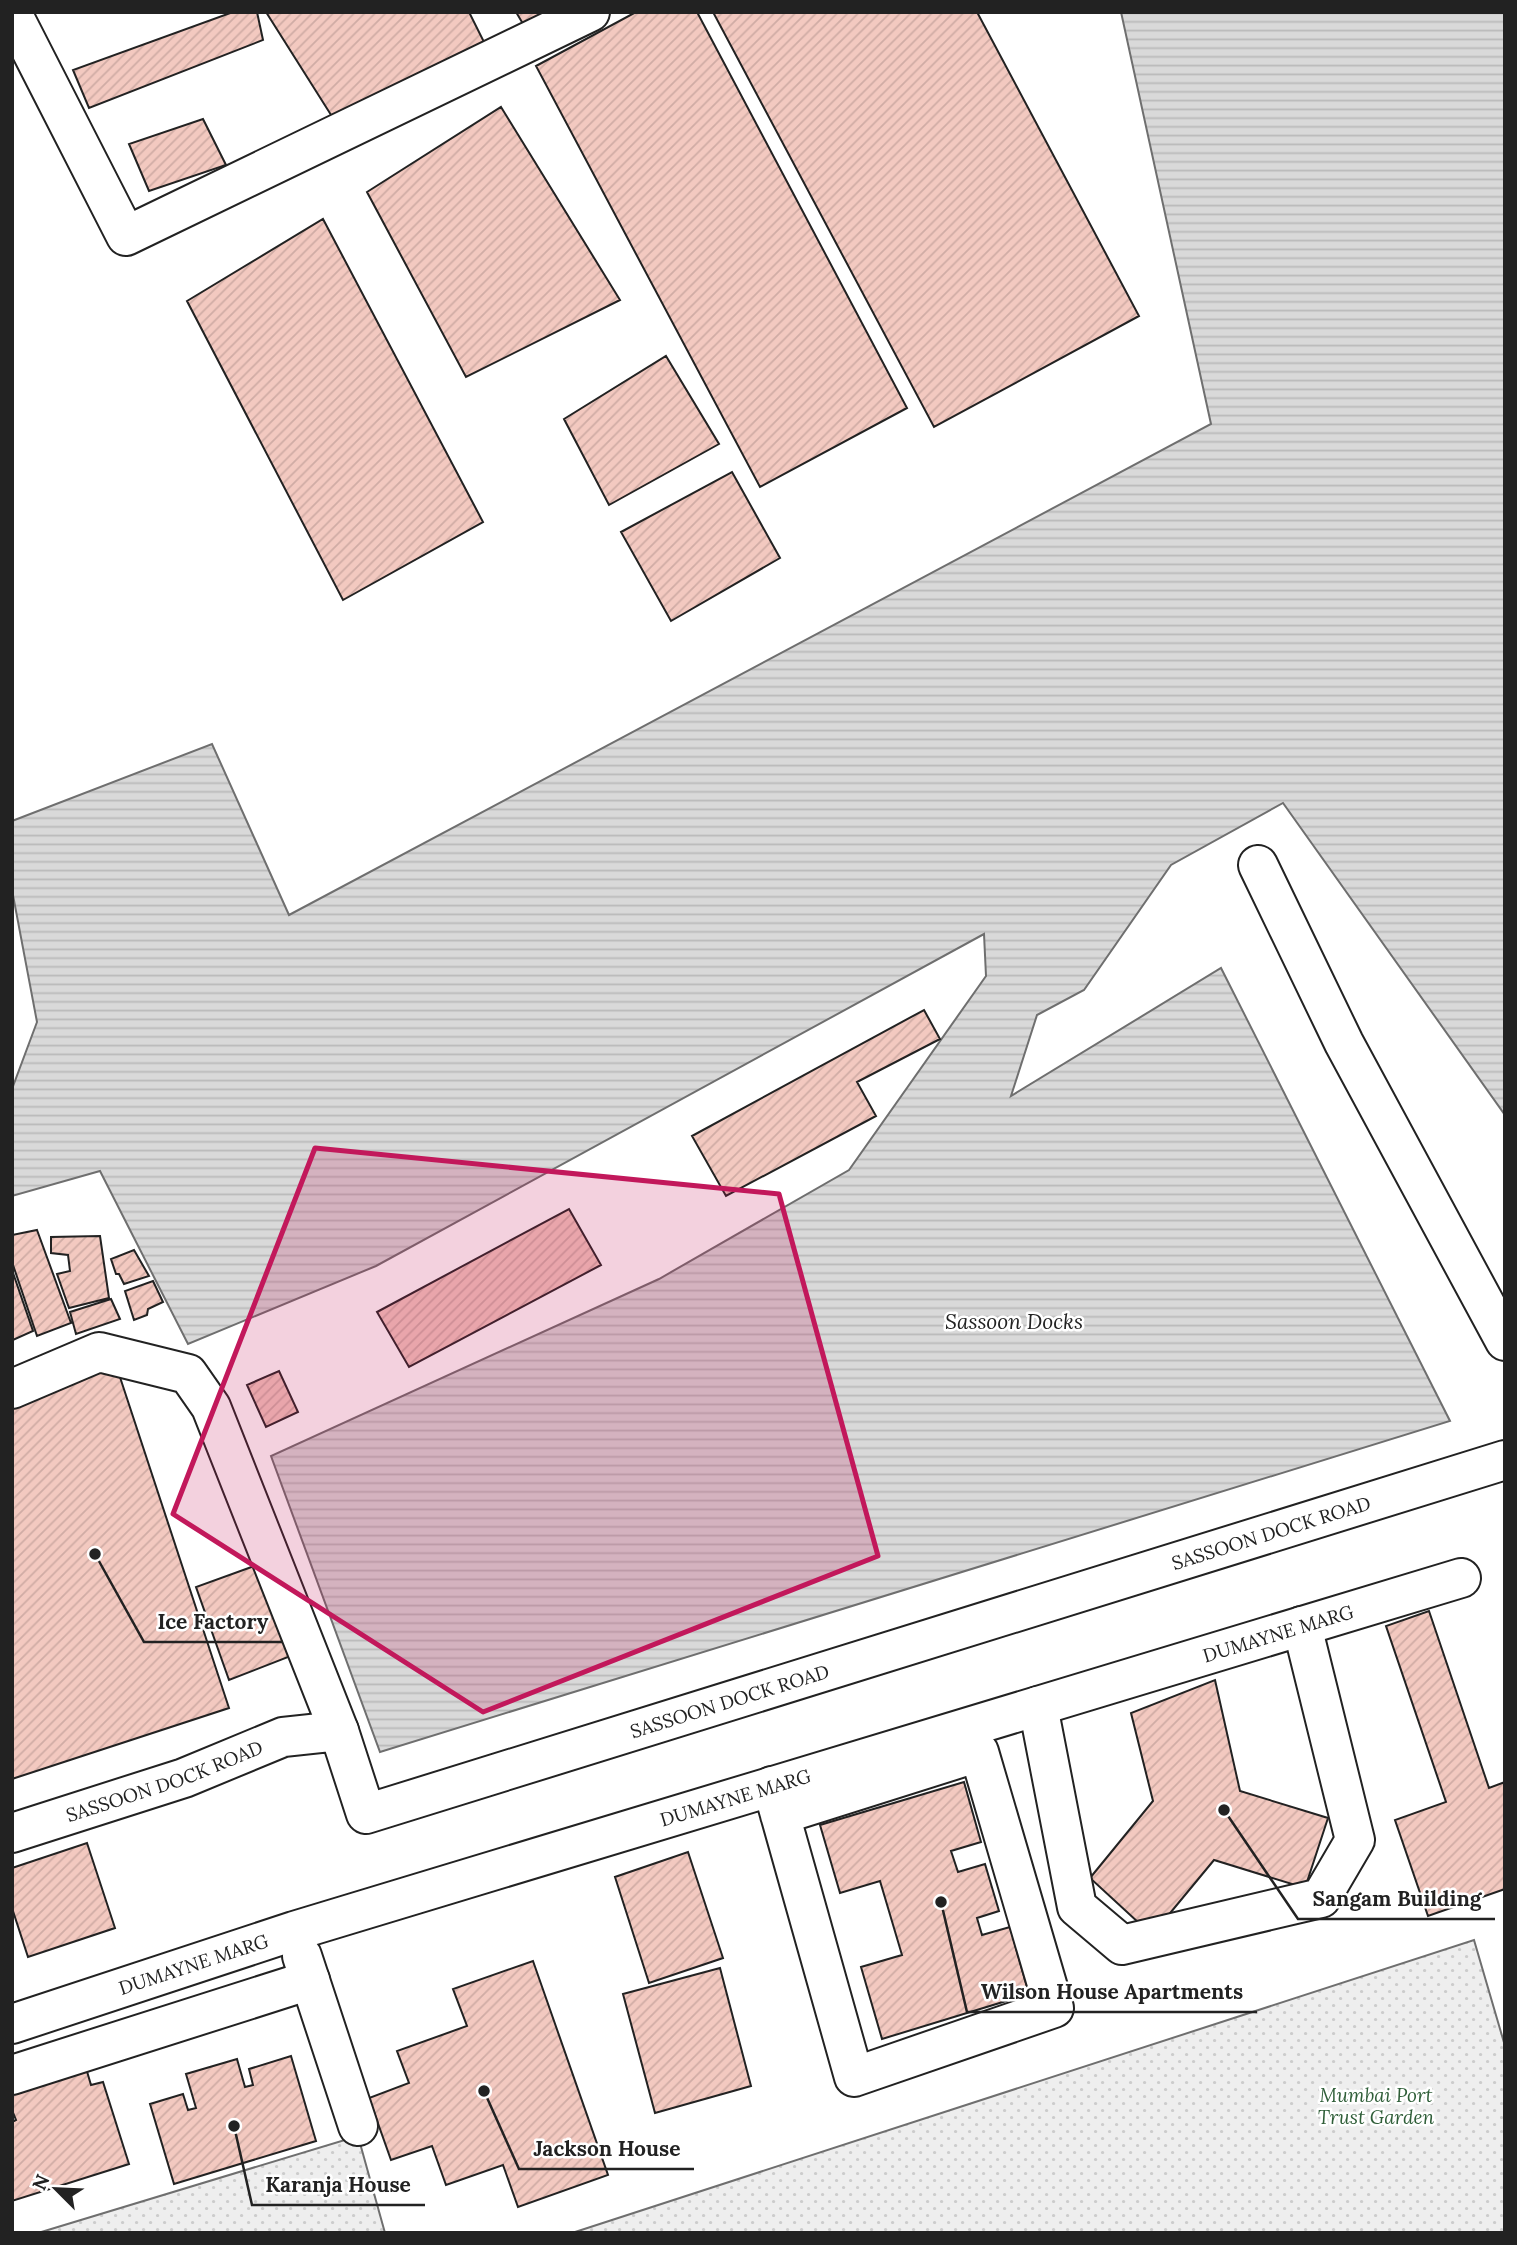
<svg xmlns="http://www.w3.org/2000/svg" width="1517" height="2245" font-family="Lora,serif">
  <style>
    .park { fill: url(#park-dots); stroke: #6f6f6f; stroke-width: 2 }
    .water { fill: url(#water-rules); stroke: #6f6f6f; stroke-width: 2 }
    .building { fill: url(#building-hatch); stroke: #222; stroke-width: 2 }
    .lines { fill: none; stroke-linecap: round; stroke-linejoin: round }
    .minor-casing { stroke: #222; stroke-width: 42 }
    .minor { stroke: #fff; stroke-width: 38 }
    .marked { fill: #c2185b; fill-opacity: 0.2; stroke: #c2185b; stroke-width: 5; stroke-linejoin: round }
    .labels { text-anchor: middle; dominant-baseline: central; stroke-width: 5; stroke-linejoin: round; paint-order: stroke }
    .street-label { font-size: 19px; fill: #222; stroke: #fff }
    .park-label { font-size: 19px; font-style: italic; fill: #2f5e38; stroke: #fff }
    .water-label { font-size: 21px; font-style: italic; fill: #222; stroke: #fff }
    .leader { fill: none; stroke: #222; stroke-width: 2.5 }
    .callout-dot { fill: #222; stroke: #fff; stroke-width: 2.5 }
    .callout-label { font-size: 21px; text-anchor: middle; font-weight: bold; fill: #222; stroke: #fff; stroke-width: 5; stroke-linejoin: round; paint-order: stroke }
  </style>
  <defs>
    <pattern id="park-dots" width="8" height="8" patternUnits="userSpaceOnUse" patternTransform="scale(1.75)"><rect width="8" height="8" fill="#eee"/><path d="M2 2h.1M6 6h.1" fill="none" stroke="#ccc" stroke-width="1.8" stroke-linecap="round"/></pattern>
    <pattern id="water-rules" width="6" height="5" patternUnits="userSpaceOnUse" patternTransform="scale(1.75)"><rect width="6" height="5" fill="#d9d9d9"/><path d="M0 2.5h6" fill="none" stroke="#bababa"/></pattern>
    <pattern id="building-hatch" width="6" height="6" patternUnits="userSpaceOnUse" patternTransform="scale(1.75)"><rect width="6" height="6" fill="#f3c9c0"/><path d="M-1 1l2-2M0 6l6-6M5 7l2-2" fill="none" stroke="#d0aca5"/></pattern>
  </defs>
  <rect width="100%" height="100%" fill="#fff"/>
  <!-- park -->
  <path class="park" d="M1474,1940L1505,2046V2233H572Z
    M358,2136L385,2233H38Z"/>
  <!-- water -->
  <path class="water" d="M1121,12H1505V1115L1283,803L1171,865L1084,990L1037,1015L1011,1096L1221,968L1450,1421L380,1752L271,1456L659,1279L849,1170L986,976L984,934L376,1266L188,1344L100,1171L12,1196V1089L37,1022L12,890V821L212,744L289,915L1211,424Z"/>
  <!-- building -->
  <path class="building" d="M233,12H257L263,40L89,108L73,70Z
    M266,12H469L486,46L338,126Z
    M516,12H566L529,34Z
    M636,12H697L907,408L760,487L536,66Z
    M713,12H977L1139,316L934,427Z
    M501,107L620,300L466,377L367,192Z
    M203,119L226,165L149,191L129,144Z
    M323,219L483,522L343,600L187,301Z
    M666,356L719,444L609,505L564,419Z
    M732,472L780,558L671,621L621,532Z
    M924,1010L940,1039L857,1082L876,1116L726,1196L692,1136Z
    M569,1209L601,1265L409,1367L377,1312Z
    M37,1230L71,1323L37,1336L12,1262V1235Z
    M100,1236L109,1298L69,1308L57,1274L70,1271L68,1255L51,1253V1237Z
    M134,1250L149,1276L124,1284L119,1274H116L111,1259Z
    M12,1270L33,1331L13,1340L12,1338Z
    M153,1281L163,1302L148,1309L147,1315L134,1320L125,1291Z
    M111,1299L120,1319L76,1334L70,1312Z
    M115,1362L229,1708L12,1779V1401Z
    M279,1371L298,1412L266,1427L247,1385Z
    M268,1561L301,1652L229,1680L196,1587Z
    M1429,1611L1489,1788L1505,1782V1889L1428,1916L1395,1820L1446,1802L1386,1626Z
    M1215,1680L1240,1791L1328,1818L1305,1888L1214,1860L1152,1935L1090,1878L1153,1801L1131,1713Z
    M964,1782L981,1842L951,1851L958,1872L985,1864L999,1911L977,1918L982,1935L1010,1927L1029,1994L882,2039L861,1967L902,1955L880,1881L840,1893L820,1825Z
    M87,1843L115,1928L28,1957L12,1908V1868Z
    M688,1852L723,1958L649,1983L615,1877Z
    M533,1961L608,2175L518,2207L503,2165L446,2185L432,2146L391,2160L369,2098L409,2083L397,2051L467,2026L453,1989Z
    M720,1968L751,2086L655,2113L623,1994Z
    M291,2056L316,2141L174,2184L150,2104L183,2094L188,2110L196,2108L186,2074L237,2059L245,2087L253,2085L249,2069Z
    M86,2068L91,2085L103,2082L129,2164L12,2201V2122L16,2120L12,2110V2091Z"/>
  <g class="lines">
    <!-- minor casing -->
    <g class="minor-casing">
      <g id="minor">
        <path d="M12,13L126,236L590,12"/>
        <path d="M1258,865L1344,1043L1505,1341"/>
        <path d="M12,1389L99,1352L188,1374L211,1407L339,1731"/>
        <path d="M1038,1706L1077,1907L1122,1945L1321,1898L1355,1840L1302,1626"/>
        <path d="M772,1786L854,2077L1054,2008L979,1752L780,1815"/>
        <path id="s1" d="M12,1833L184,1778L283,1737L339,1731L366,1814L1505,1460"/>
        <path d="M302,1956L358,2126"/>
        <path id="s2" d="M12,2024L294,1931L1461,1578"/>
        <path d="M12,2075L310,1980"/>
      </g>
    </g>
    <!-- minor -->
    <use href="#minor" class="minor"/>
  </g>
  <!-- marked area -->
  <path class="marked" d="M315,1148L779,1194L878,1556L483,1712L173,1514Z"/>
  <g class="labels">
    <!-- street labels -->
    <g class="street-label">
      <text stroke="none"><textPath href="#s1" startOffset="1379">SASSOON DOCK ROAD</textPath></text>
      <text stroke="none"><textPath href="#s2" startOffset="1325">DUMAYNE MARG</textPath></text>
      <text stroke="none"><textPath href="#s1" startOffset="812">SASSOON DOCK ROAD</textPath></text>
      <text stroke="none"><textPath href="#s1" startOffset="161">SASSOON DOCK ROAD</textPath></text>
      <text stroke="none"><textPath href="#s2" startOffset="758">DUMAYNE MARG</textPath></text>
      <text stroke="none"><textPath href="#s2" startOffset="191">DUMAYNE MARG</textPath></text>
    </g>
    <!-- park labels -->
    <g class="park-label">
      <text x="1376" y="2095">Mumbai Port<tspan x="1376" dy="22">Trust Garden</tspan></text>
    </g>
    <!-- water labels -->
    <g class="water-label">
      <text x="1014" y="1321">Sassoon Docks</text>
    </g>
  </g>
  <!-- callouts -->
  <path class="leader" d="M95 1554L144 1642H283M1224 1810L1298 1919H1495M941 1902L967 2012H1257M484 2091L519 2169H694M234 2126L252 2205H425"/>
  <g class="callout-dot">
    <circle cx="95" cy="1554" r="7"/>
    <circle cx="1224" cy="1810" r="7"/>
    <circle cx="941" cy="1902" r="7"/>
    <circle cx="484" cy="2091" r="7"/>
    <circle cx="234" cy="2126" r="7"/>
  </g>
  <g class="callout-label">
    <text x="213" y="1629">Ice Factory</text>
    <text x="1397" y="1906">Sangam Building</text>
    <text x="1112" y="1999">Wilson House Apartments</text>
    <text x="607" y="2156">Jackson House</text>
    <text x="338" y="2192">Karanja House</text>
  </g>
  <!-- border -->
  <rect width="1517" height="2245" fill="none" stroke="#222222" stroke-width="28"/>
  <!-- north arrow -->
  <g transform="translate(56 2189) rotate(294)" stroke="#ffffff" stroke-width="5" paint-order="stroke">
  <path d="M0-5L12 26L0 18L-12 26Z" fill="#222222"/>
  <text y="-10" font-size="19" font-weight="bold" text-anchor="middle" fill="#222222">N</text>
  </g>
</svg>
